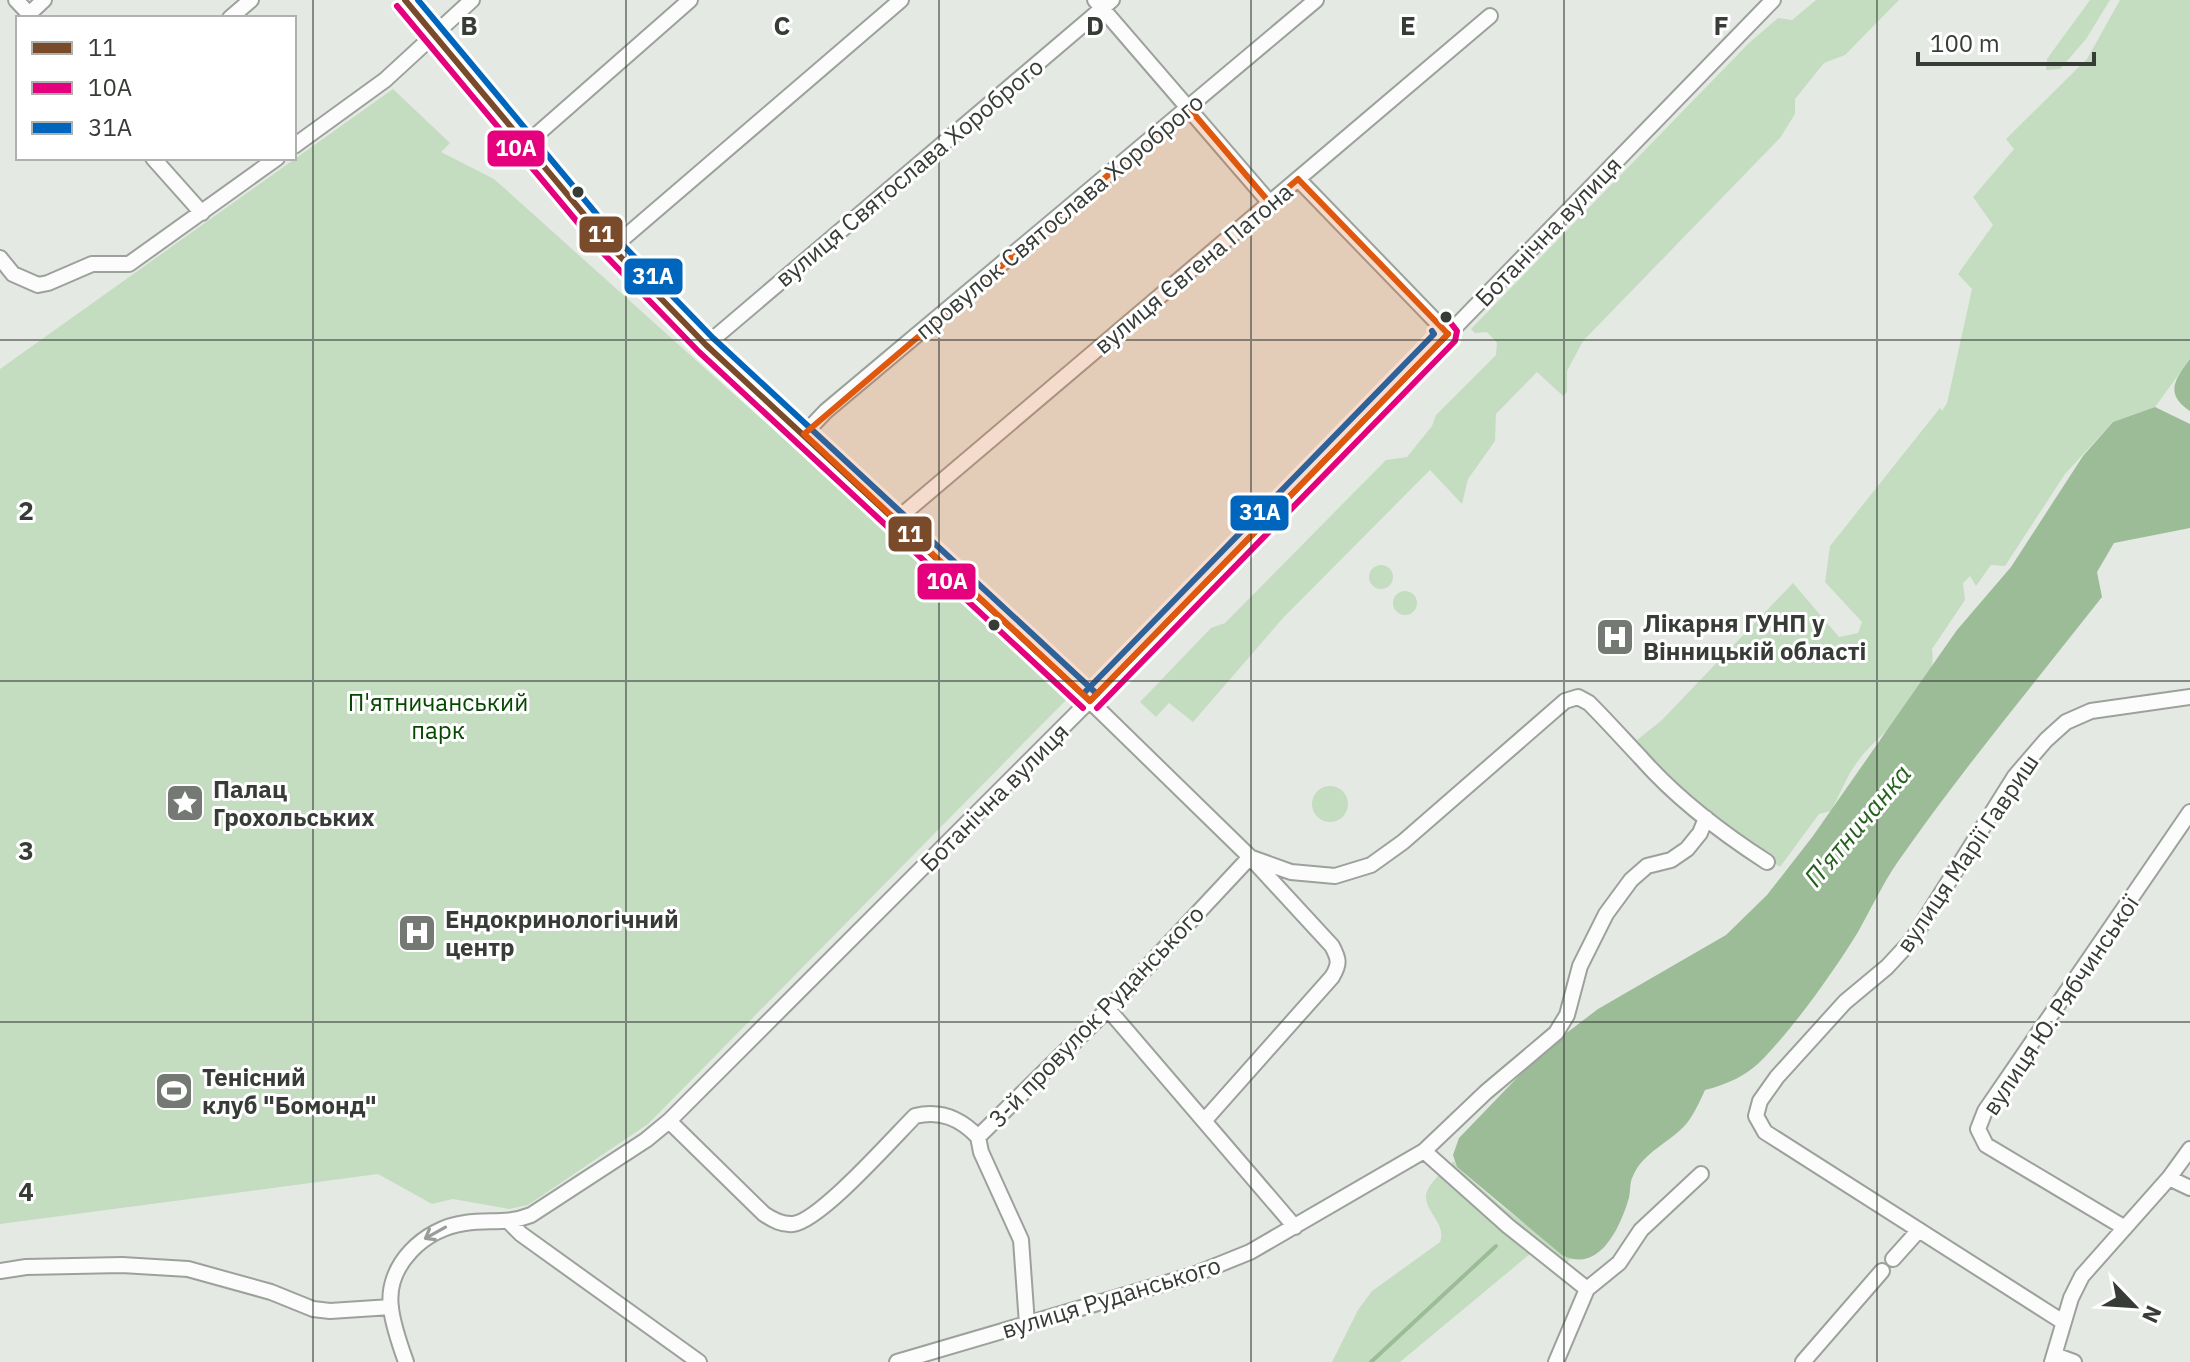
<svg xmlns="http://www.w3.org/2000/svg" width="2190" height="1362" font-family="'IBM Plex Sans',sans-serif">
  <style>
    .green { fill: #c4ddc0 }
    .water { fill: #9bbc96 }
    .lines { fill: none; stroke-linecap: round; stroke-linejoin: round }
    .stream { stroke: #9bbc96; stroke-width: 4 }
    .minor-casing { stroke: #9ca19c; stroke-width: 18 }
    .minor { stroke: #fbfcfb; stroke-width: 14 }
    .bus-1-casing { stroke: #fff; stroke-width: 12 }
    .bus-2-casing { stroke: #fff; stroke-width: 12 }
    .bus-3-casing { stroke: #fff; stroke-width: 12 }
    .bus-1 { stroke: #7a4b2a; stroke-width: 6 }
    .bus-2 { stroke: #e5007d; stroke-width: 6 }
    .bus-3 { stroke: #0065bd; stroke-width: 6 }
    .oneway { stroke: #999c99 }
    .marked { fill: #df580e; fill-opacity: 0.2; stroke: #df580e; stroke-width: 6; stroke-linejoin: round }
    .grid { fill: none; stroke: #373c37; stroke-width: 2; stroke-opacity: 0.55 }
    .bus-dot { fill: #373c37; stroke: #fff; stroke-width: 3 }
    .labels { text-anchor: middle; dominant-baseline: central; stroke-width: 6; stroke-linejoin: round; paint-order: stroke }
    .street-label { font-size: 24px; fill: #373c37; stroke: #fff }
    .poi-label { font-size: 24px; font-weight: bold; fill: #373c37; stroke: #fff; text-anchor: start }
    .park-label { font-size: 24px; fill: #074800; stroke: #fff }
    .water-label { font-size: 26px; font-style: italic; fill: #24601b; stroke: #fff }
    .grid-label { font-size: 26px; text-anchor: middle; font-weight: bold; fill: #373c37; stroke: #fff; stroke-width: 6; stroke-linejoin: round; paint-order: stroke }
    .line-badge { stroke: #fff; stroke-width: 3 }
    .badge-label { font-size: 22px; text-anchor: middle; font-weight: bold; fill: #fff }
  </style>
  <rect width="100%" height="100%" fill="#e4eae3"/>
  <!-- green -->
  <path class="green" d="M1816,0H1899L1845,55L1824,63L1795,99V114L1780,138L1583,341L1567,371V392L1563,396L1537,372L1496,414L1495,441L1468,479L1462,504L1430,470L1283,618L1193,722L1169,703L1156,717L1140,702L1211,628L1225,623L1386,460L1407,457L1432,426L1436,415L1496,355L1497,343L1487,332L1475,333L1471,329L1749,43L1778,18L1792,20Z
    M2090,0H2110L2086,39L2060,69L2046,70L2047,59Z
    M2120,0H2190V359L2155,407L2113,422L2065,474L2005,566L1991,565L1976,586L1970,576L1963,583L1965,600L1932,649C1939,700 1884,726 1858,761C1847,775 1840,795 1831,811L1819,814L1780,867L1730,833L1681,790L1637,740L1662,720L1793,583L1839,637L1858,633L1862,622L1825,582L1830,546L1940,408L1942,411L1947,403L1972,289L1958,274L1993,225L1973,197L2014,149L2006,139L2087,59Z
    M393,89L450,143L441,152L494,179L1070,696L648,1124L528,1205L509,1209L453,1199L432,1204L378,1174L0,1224V369Z
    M1369 577a12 12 0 1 1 24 0a12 12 0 1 1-24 0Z
    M1393 603a12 12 0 1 1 24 0a12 12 0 1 1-24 0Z
    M1312 804a18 18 0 1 1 36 0a18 18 0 1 1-36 0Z
    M1454,1161L1457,1167L1500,1205L1573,1260L1570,1259L1562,1269L1536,1249L1400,1362H1332L1358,1310L1372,1291L1440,1242C1448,1222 1418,1208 1428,1189C1433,1179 1446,1169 1454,1161Z"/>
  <!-- water -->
  <path class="water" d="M2190,359V411C2164,394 2175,379 2190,359Z
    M2155,407L2190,424V528L2114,543L2097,572L2102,597C2033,685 1961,771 1897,863C1882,885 1871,909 1858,932C1832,974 1797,1023 1763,1059C1746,1076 1728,1084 1705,1090C1700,1101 1694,1114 1687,1123C1671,1142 1643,1152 1633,1176C1629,1183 1631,1193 1628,1201C1619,1230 1598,1274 1562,1255L1457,1167L1453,1155L1459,1138L1543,1051L1598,1009L1726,935L1767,895L1813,836L1957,630L2011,567L2083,456L2113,422Z"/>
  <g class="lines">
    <!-- stream -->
    <path class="stream" d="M1371,1362L1496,1246"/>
    <!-- minor casing -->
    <g class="minor-casing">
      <path id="minor" d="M16,0L33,18
        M405,0L612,248L706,345L1090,701L1250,857L1332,946C1339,959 1340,964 1332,977L1204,1121
        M1095,0L1270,203
        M29,14L44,0
        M230,18L251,0
        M526,144L690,0
        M294,146L385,80L472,0
        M153,158L202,213
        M1298,179L1448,334
        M612,248L901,0
        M0,258L13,274L38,285L48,283L92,264H129L277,158
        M706,345L1112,0
        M804,434L826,411L1316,0
        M896,520L1490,16
        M1252,858L1291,872L1335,876L1371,865L1403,842L1565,701L1578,697L1589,703C1607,721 1624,740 1641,758C1677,799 1722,833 1767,862
        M1108,1009L1295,1227
        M669,1121L764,1214C773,1220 782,1225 793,1224C820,1221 892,1139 915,1116C940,1110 960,1118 978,1137
        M1424,1151L1508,1226L1587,1289
        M2169,1178L2190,1188
        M510,1223L521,1234L699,1362
        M2125,1228L1986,1145L1978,1129L1985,1111L2190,812
        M1893,1259L1919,1230
        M0,1271L26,1267L122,1265L188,1269L271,1292L313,1309L330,1311L391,1307
        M2063,1322L1765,1132L1756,1116L1760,1101L1777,1077L1845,1002L1887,967L1912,940L2015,776L2046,740L2066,722L2091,711L2190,697
        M1027,1324L1021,1240L981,1152L978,1137L1108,1009L1250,857
        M2055,1355L2074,1362
        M406,1362C400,1345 393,1326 391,1308C385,1265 425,1228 465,1223C491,1219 505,1225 531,1215L646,1140L669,1121L1188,602L1773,0
        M897,1362L1193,1275L1250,1252L1424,1151L1486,1092L1556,1033L1567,1015L1580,966L1606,914L1631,880L1647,866L1671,860L1687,849L1700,833L1706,818
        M1556,1362L1587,1289L1619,1263L1641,1230L1701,1174
        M1803,1362L1882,1271
        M2052,1362L2071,1298L2082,1276L2169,1178L2190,1149"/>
    </g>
    <!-- minor -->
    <use href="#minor" class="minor"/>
    <!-- bus-1 casing -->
    <g class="bus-1-casing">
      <path id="bus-1" d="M405,0L612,248L706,345L1090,701
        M1090,701L1448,334"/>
    </g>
    <!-- bus-2 casing -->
    <g class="bus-2-casing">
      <path id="bus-2" d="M397,6L604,254L699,352L1083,708
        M1097,708L1455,341L1457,331L1446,317"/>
    </g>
    <!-- bus-3 casing -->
    <g class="bus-3-casing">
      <path id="bus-3" d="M418,0L619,241L713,338L1097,694
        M1083,694L1434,334L1432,331"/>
    </g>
    <!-- bus-1 -->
    <use href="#bus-1" class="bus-1"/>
    <!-- bus-2 -->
    <use href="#bus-2" class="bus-2"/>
    <!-- bus-3 -->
    <use href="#bus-3" class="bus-3"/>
  </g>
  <!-- one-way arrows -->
  <defs><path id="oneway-shaft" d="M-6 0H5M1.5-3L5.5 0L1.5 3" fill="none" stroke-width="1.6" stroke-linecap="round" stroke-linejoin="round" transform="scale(2)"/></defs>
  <use class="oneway" href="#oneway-shaft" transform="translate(435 1233) rotate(151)"/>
  <!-- marked area -->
  <path class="marked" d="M1188,107L1270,203L1298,179L1448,334L1090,701L804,434Z"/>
  <!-- grid -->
  <path class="grid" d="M313,0V1362M626,0V1362M939,0V1362M1251,0V1362M1564,0V1362M1877,0V1362M0,340H2190M0,681H2190M0,1022H2190"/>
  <!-- icons -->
  <defs>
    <g id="hospital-square" transform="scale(2)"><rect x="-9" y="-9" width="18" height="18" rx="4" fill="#747973" stroke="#fff"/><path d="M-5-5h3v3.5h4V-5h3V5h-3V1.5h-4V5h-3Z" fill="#fff"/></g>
    <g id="sight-square" transform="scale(2)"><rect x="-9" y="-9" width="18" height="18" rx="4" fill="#747973" stroke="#fff"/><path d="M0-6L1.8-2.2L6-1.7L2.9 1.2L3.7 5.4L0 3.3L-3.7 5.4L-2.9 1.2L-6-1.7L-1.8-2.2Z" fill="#fff"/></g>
    <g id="stadium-square" transform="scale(2)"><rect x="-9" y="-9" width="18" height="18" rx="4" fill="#747973" stroke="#fff"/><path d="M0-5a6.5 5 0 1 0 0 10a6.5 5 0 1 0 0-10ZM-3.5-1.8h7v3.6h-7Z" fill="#fff"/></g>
  </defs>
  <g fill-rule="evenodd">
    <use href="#hospital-square" x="1615" y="637"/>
    <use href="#sight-square" x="185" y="803"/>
    <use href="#hospital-square" x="417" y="933"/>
    <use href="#stadium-square" x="174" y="1091"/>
  </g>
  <!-- markers -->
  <g class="bus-dot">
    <circle cx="578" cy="192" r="7"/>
    <circle cx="1446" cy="317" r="7"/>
    <circle cx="994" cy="625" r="7"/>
  </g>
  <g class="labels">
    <!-- street labels -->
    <g class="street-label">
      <text transform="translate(909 172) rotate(-40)">вулиця Святослава Хороброго</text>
      <text transform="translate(1059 216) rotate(-40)">провулок Святослава Хороброго</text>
      <text transform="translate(1548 231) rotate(-46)">Ботанічна вулиця</text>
      <text transform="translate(1193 268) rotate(-40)">вулиця Євгена Патона</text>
      <text transform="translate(994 797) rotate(-45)">Ботанічна вулиця</text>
      <text transform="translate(1967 853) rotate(-56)">вулиця Марії Гавриш</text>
      <text transform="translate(2060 1005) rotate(-56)">вулиця Ю. Рябчинської</text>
      <text transform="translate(1096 1016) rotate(-46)">3-й провулок Руданського</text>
      <text transform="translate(1111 1297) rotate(-17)">вулиця Руданського</text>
    </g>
    <!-- poi labels -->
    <g class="poi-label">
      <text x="1643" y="623">Лікарня ГУНП у<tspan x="1643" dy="28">Вінницькій області</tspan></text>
      <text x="213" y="789">Палац<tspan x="213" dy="28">Грохольських</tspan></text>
      <text x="445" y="919">Ендокринологічний<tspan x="445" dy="28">центр</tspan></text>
      <text x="202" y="1077">Тенісний<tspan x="202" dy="28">клуб "Бомонд"</tspan></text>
    </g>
    <!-- park labels -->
    <g class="park-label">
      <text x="438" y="702">П'ятничанський<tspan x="438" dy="28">парк</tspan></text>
    </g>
    <!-- water labels -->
    <g class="water-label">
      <text transform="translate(1857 825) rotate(-50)">П'ятничанка</text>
    </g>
  </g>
  <g class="grid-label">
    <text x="469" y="35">B</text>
    <text x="782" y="35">C</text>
    <text x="1095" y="35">D</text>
    <text x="1408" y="35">E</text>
    <text x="1721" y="35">F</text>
    <text x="26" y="520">2</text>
    <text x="26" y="860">3</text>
    <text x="26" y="1201">4</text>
  </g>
  <g class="line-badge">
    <rect x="486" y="129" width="60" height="39" rx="8" fill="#e5007d"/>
    <rect x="578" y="215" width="46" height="39" rx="8" fill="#7a4b2a"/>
    <rect x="623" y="257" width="61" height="39" rx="8" fill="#0065bd"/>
    <rect x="1229" y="494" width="61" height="38" rx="8" fill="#0065bd"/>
    <rect x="887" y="515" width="46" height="38" rx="8" fill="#7a4b2a"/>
    <rect x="916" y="562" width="61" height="39" rx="8" fill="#e5007d"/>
  </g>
  <g class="badge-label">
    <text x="516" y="156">10А</text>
    <text x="601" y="242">11</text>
    <text x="653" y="284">31А</text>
    <text x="1260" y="520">31А</text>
    <text x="910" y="542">11</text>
    <text x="947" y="589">10А</text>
  </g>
  <!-- legend -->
  <rect x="16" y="16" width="280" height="144" fill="#ffffff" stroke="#afb1af" stroke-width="2"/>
  <rect x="32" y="42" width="40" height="12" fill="#7a4b2a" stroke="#afb1af" stroke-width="2"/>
  <text x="88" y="56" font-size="24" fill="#373c37">11</text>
  <rect x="32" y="82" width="40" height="12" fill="#e5007d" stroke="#afb1af" stroke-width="2"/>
  <text x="88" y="96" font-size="24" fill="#373c37">10А</text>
  <rect x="32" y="122" width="40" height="12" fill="#0065bd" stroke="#afb1af" stroke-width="2"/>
  <text x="88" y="136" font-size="24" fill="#373c37">31А</text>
  <!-- north arrow -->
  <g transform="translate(2134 1306) rotate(115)" stroke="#ffffff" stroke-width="6" paint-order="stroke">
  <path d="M0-6L14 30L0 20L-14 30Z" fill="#373c37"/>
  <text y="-12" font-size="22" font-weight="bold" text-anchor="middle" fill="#373c37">N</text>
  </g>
  <!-- scale -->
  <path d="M1918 52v12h176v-12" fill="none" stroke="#373c37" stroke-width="4"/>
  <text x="1930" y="52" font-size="24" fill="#373c37" stroke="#ffffff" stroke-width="6" paint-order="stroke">100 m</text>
</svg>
